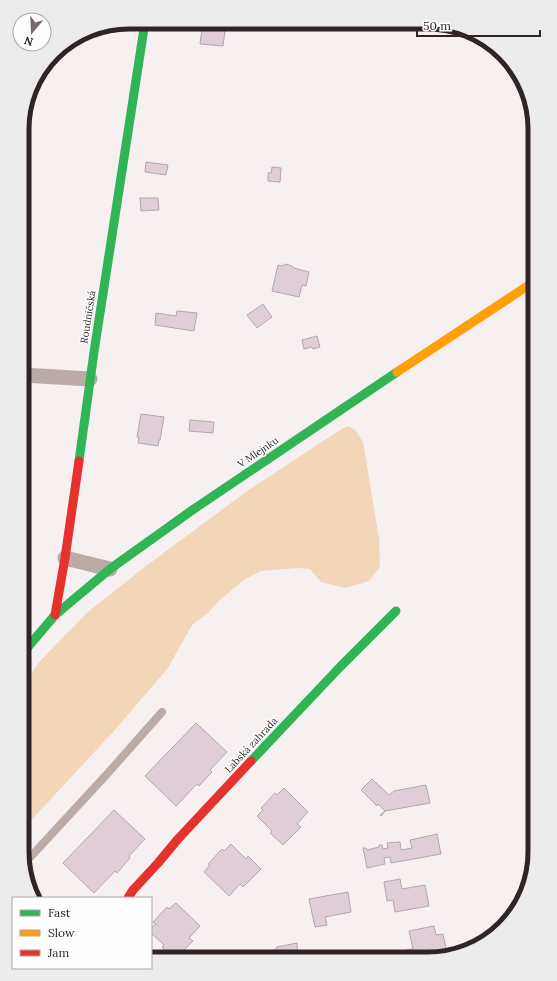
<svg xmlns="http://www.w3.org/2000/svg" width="557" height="981" font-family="Lora,serif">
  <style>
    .green { fill: #f3d6b8 }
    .building { fill: #dfced7; stroke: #b0a8ac }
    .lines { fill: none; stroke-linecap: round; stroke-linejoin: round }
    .lane { stroke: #bbaba6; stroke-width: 8 }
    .street { stroke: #bbaba6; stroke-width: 15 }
    .fast { stroke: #30b455; stroke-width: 9 }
    .slow { stroke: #ff9f0a; stroke-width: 9 }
    .jam { stroke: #e5322d; stroke-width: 9 }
    .labels { text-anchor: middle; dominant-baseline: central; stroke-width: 3; stroke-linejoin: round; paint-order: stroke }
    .street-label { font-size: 10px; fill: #302425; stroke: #fdfdfd }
    .rim { fill: none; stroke: #302425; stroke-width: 5 }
  </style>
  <rect width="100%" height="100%" fill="#f6f0f0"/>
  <!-- green -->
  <path class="green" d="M349,426L356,431L363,442L366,459L379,539L380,567L369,581L345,588L321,582L310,569L298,568L261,571L245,579L220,600L208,613L192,625L168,668L114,731L22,830V686L41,660L89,611L146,566L250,489L340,430Z"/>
  <!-- building -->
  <path class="building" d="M203,22L226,23L223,46L200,44Z
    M146,162L168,165L166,175L145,172Z
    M272,167L281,168L280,182L268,181V173H271Z
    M140,198H158L159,210L141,211Z
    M285,264L292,266L294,268L309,272L306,286L302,285L299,297L272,291L278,265L282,266Z
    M263,304L272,317L257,328L247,315Z
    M177,311L197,313L194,331L155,325L156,313L176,316Z
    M317,336L320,347L313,349L312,347L304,349L302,340Z
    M141,414L164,417L160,440H159L158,446L138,443L139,437H137Z
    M190,420L214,422L213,433L189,431Z
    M196,723L227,752L210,770L212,772L199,786L197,784L176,806L145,776Z
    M372,779L389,795L394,791L426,785L430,803L385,811L381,816L380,815L385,811L378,804L377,806L361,790Z
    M284,788L308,812L297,824L301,827L283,845L270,833L272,831L257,816L263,810L261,808L275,793L277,795Z
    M114,810L145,839L129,856L130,858L117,873L115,871L94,893L63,863Z
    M437,834L441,854L391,863L390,857L384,858L385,864L367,868L363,848H366L367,850L379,847V845H382L383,849L388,848L387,843L400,842L401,850L412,848L410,840Z
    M231,844L246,859L248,856L261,869L243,887L240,884L229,896L204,872L210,865L208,864L222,849L224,851Z
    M400,879L402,889L425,885L429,906L395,912L393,900L387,901L384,882Z
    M348,892L351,912L325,917L327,925L315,927L309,899Z
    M176,903L200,926L189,938L193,941L176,958H174L162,947L164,945L151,933V928L156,924L153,922L167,907L169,909Z
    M434,926L436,935L443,934L447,953L414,959H408L406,950L413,949L409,931Z
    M297,943L298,959H267L277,947Z"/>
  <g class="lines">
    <!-- lane -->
    <path class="lane" d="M24,864L108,773L162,712"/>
    <!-- street -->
    <path class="street" d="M23,375L90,379
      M65,558L110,569"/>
    <!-- fast -->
    <path class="fast" d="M79,461L94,352L145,22
      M22,654L55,615L110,569L191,511L397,372
      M251,761L340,667L396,611"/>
    <!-- slow -->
    <path class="slow" d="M397,372L535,281"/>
    <!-- jam -->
    <path class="jam" d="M55,615L65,558L79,461
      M128,898L133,890L158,863L178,839L251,761"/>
  </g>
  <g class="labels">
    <!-- street labels -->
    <g class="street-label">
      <text transform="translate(88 317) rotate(-81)">Roudničská</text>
      <text transform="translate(258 452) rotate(-34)">V Mlejnku</text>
      <text transform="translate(251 745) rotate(-47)">Labská zahrada</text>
    </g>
  </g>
  <!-- crop -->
  <path d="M0 0H557V981H0ZM129 29H428A100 100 0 0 1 528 129V852A100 100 0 0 1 428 952H129A100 100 0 0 1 29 852V129A100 100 0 0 1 129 29Z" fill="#edecec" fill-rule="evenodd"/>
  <path class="rim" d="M129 29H428A100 100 0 0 1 528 129V852A100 100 0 0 1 428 952H129A100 100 0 0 1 29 852V129A100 100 0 0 1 129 29Z"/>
  <!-- legend -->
  <rect x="12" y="897" width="140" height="72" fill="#fdfdfd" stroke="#aba6a7"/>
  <rect x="20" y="910" width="20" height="6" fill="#30b455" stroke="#aba6a7"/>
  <text x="48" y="917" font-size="12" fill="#302425">Fast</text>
  <rect x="20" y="930" width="20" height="6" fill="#ff9f0a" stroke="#aba6a7"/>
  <text x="48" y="937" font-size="12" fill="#302425">Slow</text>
  <rect x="20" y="950" width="20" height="6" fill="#e5322d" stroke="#aba6a7"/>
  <text x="48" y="957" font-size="12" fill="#302425">Jam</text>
  <!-- north arrow -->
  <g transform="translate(32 32) rotate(199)"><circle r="19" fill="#fdfdfd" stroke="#aba6a7"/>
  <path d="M0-3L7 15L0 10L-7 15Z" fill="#756b6c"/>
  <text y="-6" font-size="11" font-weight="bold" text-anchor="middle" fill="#302425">N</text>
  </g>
  <!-- scale -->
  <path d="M417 30v6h123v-6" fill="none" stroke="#302425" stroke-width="2"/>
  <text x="423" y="30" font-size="12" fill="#302425" stroke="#fdfdfd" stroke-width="3" paint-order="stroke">50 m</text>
</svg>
